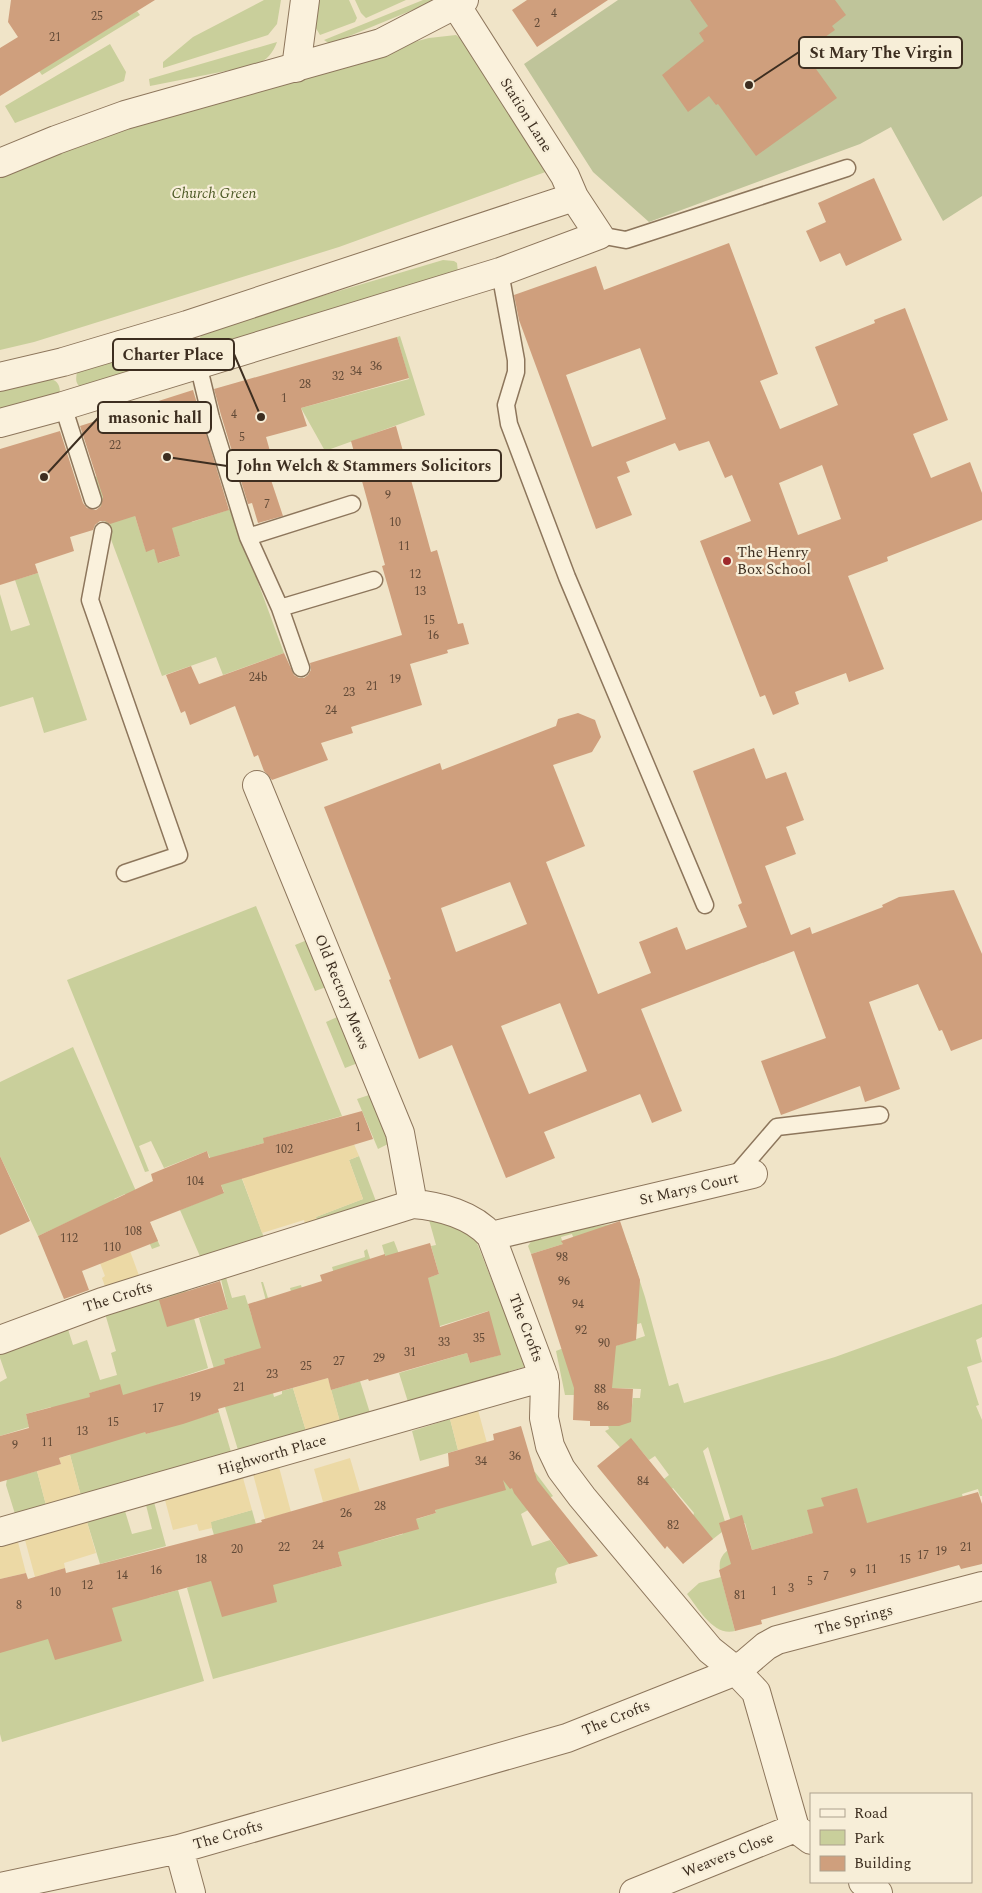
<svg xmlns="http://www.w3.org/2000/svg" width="982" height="1893" font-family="Spectral,serif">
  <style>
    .green { fill: #c9cf9b }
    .sand { fill: #ecd9a5 }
    .cemetery { fill: #bfc49a }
    .building { fill: #cf9f7d; fill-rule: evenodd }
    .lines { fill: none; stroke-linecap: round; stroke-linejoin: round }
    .service-casing { stroke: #8d765c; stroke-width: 19 }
    .minor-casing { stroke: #8d765c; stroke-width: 30 }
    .service { stroke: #faf1dc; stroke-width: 16 }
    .minor { stroke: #faf1dc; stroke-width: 28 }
    .poi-dot { fill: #9e2a2b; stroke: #f7eed8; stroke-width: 2 }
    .labels { text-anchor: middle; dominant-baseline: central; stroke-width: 4.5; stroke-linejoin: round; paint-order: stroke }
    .number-label { font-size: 12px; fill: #624a37 }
    .street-label { font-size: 15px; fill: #3d2e20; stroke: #f7eed8 }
    .park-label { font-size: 15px; font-style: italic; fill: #4d5a26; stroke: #f7eed8 }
    .poi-label { font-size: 15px; fill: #3d2e20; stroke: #f7eed8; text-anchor: start }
    .leader { fill: none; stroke: #3d2e20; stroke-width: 2 }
    .callout-dot { fill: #3d2e20; stroke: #f7eed8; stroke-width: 2 }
    .callout { fill: #f7eed8; stroke: #3d2e20; stroke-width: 2 }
    .callout-label { font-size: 16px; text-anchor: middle; font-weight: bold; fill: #3d2e20 }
  </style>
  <rect width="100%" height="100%" fill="#f0e4c8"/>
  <!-- green -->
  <path class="green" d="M264,0H281L277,24L268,35L163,68V62L193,37Z
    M312,0H349L357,18L355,22L320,35L314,25Z
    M355,0H406L366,18L361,13Z
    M423,0H437L330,44L324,40Z
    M137,11L140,15L42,75L39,71Z
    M456,35L477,52L551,170L339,247L34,342L0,350V178L56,153L169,115L395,47L429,38Z
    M277,42C273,53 267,60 256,65L150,86L149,79Z
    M110,44L126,72L124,81L15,123L5,106Z
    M443,260L454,261L457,263L458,273L209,349L205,348L200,342C199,334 204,332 211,329Z
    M400,336L425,415L325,451L301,408L409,379L397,337Z
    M172,343L180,345L183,351V357L80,387C75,383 76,378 77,372Z
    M51,379C58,381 60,386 60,393L0,416V389Z
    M137,407L159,481L192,522L231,509L284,653L223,675L216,657L162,676L106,526L92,478L120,469L146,551L154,549L159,563L180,556L134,409Z
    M38,573L87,720L44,733L33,697L0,707V594L11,631L30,625L15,580Z
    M256,906L342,1116L264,1138V1143L232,1152L266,1243L202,1261L180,1210L224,1192L207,1151L164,1168L151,1141L139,1146L149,1171L145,1172L67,980Z
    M312,938L332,985L315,991L295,945Z
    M344,1014L363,1061L345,1068L326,1022Z
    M73,1047L160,1246L152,1249L132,1202L129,1203L125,1194L114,1199L117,1208L96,1209L38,1236L0,1156V1082Z
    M375,1093L391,1141L388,1144L378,1149L357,1099Z
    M359,1156L377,1204L317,1221L316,1217L363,1199L349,1160Z
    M429,1220L457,1222L475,1238L525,1364L524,1367L408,1402L399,1373L467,1353L470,1363L500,1355L488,1311L440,1326L241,1354L224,1359L226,1368L217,1379L199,1318L228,1309L220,1275L225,1274L232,1298L245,1295L252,1317L269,1312L261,1282H263L276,1324L298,1317L290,1288L301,1285L304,1296L339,1290L332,1267L365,1257L364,1251L367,1249L376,1278L390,1274L382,1245L394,1241L399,1254L424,1279L439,1274L431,1246L436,1245Z
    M612,1224L628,1244L645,1297L669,1386L678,1383L684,1403L835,1357L982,1304V1337L976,1340L982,1362L967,1367L979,1405L976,1406L982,1420V1496H980L978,1489L962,1494L971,1527L867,1523L824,1530L752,1550L745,1523L732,1525L708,1447L703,1451L727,1528L708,1543L689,1528L694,1513L673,1488L663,1496L654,1487L669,1475L655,1456L649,1460L638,1447L627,1455L605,1431L609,1429L607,1422L631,1414L633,1398H640L641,1389L612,1388V1381L574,1395H565L556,1351L561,1349L604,1350L645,1336L641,1323L608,1333L572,1234L561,1237L563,1244L531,1254L528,1246L535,1236Z
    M185,1286L208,1368L134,1393L146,1434L219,1412L231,1452L81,1496L70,1455L119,1385L89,1393L94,1409L55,1420L51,1407L26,1414L29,1427L0,1436V1382L7,1378L0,1358V1351L66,1323L73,1345L87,1340L100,1380L117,1375L111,1353L116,1351L104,1310Z
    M360,1381L370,1413L340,1422L331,1390Z
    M293,1388L306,1431L238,1450L222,1397L273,1393L274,1397L282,1394V1391Z
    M450,1419L458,1450L420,1461L412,1431Z
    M37,1471L46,1505L15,1514L6,1485L7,1479Z
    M535,1472L553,1496L521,1514L532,1546L550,1540L569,1564L557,1568L555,1574L557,1583L213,1679L187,1588L189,1587L188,1582L214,1535L210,1522L252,1510L260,1539L303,1556L309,1575L342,1566L333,1535L374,1542L403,1534L399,1519H417L436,1513L430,1493L506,1479Z
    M154,1502L166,1546L100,1564L87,1522L125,1511L132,1534L152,1529L146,1505Z
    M733,1528L748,1570L721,1577L735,1631C714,1637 698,1608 687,1594L699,1583L721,1577C717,1557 722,1555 736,1543L727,1532Z
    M145,1586L149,1598L178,1590L204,1681L2,1742L0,1734V1615L105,1596Z"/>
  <!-- sand -->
  <path class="sand" d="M342,1116L359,1156L349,1160L363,1199L316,1217L317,1221L305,1224L304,1220L262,1233L242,1178L346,1142L339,1117Z
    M130,1251L141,1281L107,1292L102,1278L105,1276L100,1263Z
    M328,1378L340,1422L306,1431L293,1388Z
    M478,1410L487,1443L458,1450L450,1419Z
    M70,1455L81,1496L46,1505L37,1471L61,1464L59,1458Z
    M350,1458L360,1492L323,1502L314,1469Z
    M279,1467L291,1512L265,1519L253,1474Z
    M243,1478L252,1510L211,1522L212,1528L199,1531L197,1524L173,1530L165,1500Z
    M87,1522L96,1553L64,1563L65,1568L35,1577L25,1540Z
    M18,1542L26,1573L0,1579V1547Z"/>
  <!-- cemetery -->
  <path class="cemetery" d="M618,0H982V196L943,221L891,127L860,144L649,222L593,172L524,64Z"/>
  <!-- building -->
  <path class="building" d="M11,0H155L0,96V48L18,37L8,22Z
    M527,0H608L537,47L512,10Z
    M690,0H835L846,15L832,26L835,30L818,42L830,59L816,69L837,98L756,156L718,104L716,105L709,96L688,112L662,75L704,41L699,33L708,26Z
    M874,178L902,240L846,266L840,253L820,262L806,231L826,222L818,203Z
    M729,243L778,374L760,381L780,429L838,405L815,347L875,323L874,320L905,308L948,420L913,434L931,478L970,462L982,493V520L887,557L888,561L848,576L884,669L849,682L846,673L795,692L799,704L773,715L765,695L760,697L700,541L751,521L732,475L725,478L709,441L679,451L675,443L626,462L630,472L617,477L632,515L596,529L519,320L514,295L596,266L604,290ZM640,348L666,419L592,447L566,375ZM822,465L841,519L798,535L779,483Z
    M397,337L409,378L301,408L307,426L266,437L275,469L268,471L283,516L258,523L252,503L248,504L221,415L214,389Z
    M193,390L229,510L172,528L180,556L158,563L154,549L146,552L135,516L110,524L105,521H100L95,525L93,530L70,537L74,551L35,564L38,573L0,585V449L60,431L83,503L87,508L96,510L101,506L103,497L80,426Z
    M396,426L431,552L437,550L458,624L463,623L469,644L447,650L448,653L410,664L422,705L351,727L353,733L321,743L328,760L272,780L264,771L258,755L254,757L235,706L190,725L185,711L181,713L166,675L191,666L199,684L284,653L294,675L299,678H304L308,675L311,670L310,663L402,635L382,566L385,565L351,441Z
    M578,713L595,720L601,737L592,752L553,765L585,846L546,862L598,994L651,973L639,942L677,927L686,950L747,927L738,905L742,903L693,771L754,748L766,779L786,772L804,820L786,827L796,854L765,866L791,935L810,927L812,934L883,907L882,905L899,897L954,890L982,954V1039L951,1051L942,1030L939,1031L918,984L869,1002L900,1089L865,1102L860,1086L781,1115L761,1061L826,1038L794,951L641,1009L682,1111L652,1123L640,1094L544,1132L555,1158L506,1178L452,1045L419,1059L389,980L391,979L324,807L440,763L442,770L556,726L558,719ZM510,882L527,924L456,952L441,908ZM560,1003L587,1071L529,1094L501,1026Z
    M362,1111L373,1139L221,1185L224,1193L150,1222L158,1241L82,1271L89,1290L64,1299L38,1236L153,1181L151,1174L207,1151L209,1158L264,1143L263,1138Z
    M0,1156L30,1221L0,1235Z
    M620,1221L640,1280L636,1340L616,1346L612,1388L633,1389L631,1422L619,1426H590V1421L573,1420L574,1388L531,1254L563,1244L561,1241Z
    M430,1243L439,1274L428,1278L440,1327L489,1311L501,1355L470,1363L467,1353L369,1381L368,1379L331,1390L328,1378L218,1409L219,1412L183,1424L146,1434L145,1432L59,1458L61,1464L0,1482V1436L29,1428L26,1414L90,1397L89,1393L120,1384L123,1395L225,1364L224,1359L261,1348L248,1304L322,1281L320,1275L385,1254V1256Z
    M220,1281L228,1309L167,1327L159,1300Z
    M521,1426L537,1480L598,1556L569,1564L514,1493L512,1488L510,1489L503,1480L506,1490L435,1510L436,1513L416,1519L419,1529L338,1552L342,1566L273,1585L277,1602L222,1617L211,1581L112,1608L122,1641L55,1660L48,1639L0,1653V1579L26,1573L28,1579L65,1568L66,1573L262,1522L261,1520L449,1466L448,1453L494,1440L493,1434Z
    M631,1438L713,1539L683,1564L667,1546L665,1549L597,1466Z
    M857,1488L867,1523L978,1492L982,1504V1564L961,1569L959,1565L761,1620L762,1624L735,1631L719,1570L731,1564L719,1523L742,1515L752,1550L813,1533L807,1510L824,1506L821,1498Z"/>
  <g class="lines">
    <!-- service casing -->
    <g class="service-casing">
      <path id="service" d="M599,235L626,240L847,168
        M500,272L516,360V372L506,405L509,424L567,577L705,905
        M198,364L211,418L248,537L280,608L301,668
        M63,406L93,500
        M103,531L90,600L179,855L125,873
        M248,537L352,504
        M280,608L374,580
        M734,1177L777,1127L880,1115"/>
    </g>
    <!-- minor casing -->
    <g class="minor-casing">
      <path id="minor" d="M296,68L305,0
        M0,163L56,140L125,115L381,43L464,0
        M0,377L63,362L187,325L574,197
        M0,423L63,406L500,272L599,235L574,197L565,176L456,5
        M257,785L400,1133L413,1204
        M491,1236L542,1372L545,1383L544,1418L550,1446L561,1469L582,1497L710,1650L734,1669L756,1692L795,1828L811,1840
        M0,1340L102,1302L413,1204C440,1206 473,1215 491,1236L753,1174
        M0,1532L544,1377
        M179,1849L191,1893
        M863,1882L878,1893
        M0,1887L179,1849L567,1738L726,1675L746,1663L766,1646L777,1640L982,1586
        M634,1893L795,1828"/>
    </g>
    <!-- service -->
    <use href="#service" class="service"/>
    <!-- minor -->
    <use href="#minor" class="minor"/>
  </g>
  <!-- markers -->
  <circle class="poi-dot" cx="727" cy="561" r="5"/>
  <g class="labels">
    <!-- number labels -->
    <g class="number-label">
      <text x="554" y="13">4</text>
      <text x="97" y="16">25</text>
      <text x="537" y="23">2</text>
      <text x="55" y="37">21</text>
      <text x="376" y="366">36</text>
      <text x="356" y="371">34</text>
      <text x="338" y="376">32</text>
      <text x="305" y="384">28</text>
      <text x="284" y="398">1</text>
      <text x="234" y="414">4</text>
      <text x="242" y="437">5</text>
      <text x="115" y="445">22</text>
      <text x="388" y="495">9</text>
      <text x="267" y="504">7</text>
      <text x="395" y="522">10</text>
      <text x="404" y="546">11</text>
      <text x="415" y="574">12</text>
      <text x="420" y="591">13</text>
      <text x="429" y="620">15</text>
      <text x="433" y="635">16</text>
      <text x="258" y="677">24b</text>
      <text x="395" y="679">19</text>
      <text x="372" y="686">21</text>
      <text x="349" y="692">23</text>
      <text x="331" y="710">24</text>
      <text x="358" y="1127">1</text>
      <text x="284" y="1149">102</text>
      <text x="195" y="1181">104</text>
      <text x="133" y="1231">108</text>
      <text x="69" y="1238">112</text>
      <text x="112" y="1247">110</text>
      <text x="562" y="1257">98</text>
      <text x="564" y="1281">96</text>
      <text x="578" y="1304">94</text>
      <text x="581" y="1330">92</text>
      <text x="479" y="1338">35</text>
      <text x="444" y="1342">33</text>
      <text x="604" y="1343">90</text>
      <text x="410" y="1352">31</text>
      <text x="379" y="1358">29</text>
      <text x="339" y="1361">27</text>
      <text x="306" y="1366">25</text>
      <text x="272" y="1374">23</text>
      <text x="239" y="1387">21</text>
      <text x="600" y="1389">88</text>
      <text x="195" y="1397">19</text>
      <text x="603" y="1406">86</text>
      <text x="158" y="1408">17</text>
      <text x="113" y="1422">15</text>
      <text x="82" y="1431">13</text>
      <text x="47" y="1442">11</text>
      <text x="15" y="1445">9</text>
      <text x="515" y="1456">36</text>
      <text x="481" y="1461">34</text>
      <text x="643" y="1481">84</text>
      <text x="380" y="1506">28</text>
      <text x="346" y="1513">26</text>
      <text x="673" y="1525">82</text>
      <text x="318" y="1545">24</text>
      <text x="284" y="1547">22</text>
      <text x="966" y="1547">21</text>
      <text x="237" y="1549">20</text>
      <text x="941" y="1551">19</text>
      <text x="923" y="1555">17</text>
      <text x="201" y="1559">18</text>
      <text x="905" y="1559">15</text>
      <text x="871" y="1569">11</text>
      <text x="156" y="1570">16</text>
      <text x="853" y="1573">9</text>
      <text x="122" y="1575">14</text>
      <text x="826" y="1576">7</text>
      <text x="810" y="1581">5</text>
      <text x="87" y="1585">12</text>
      <text x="791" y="1588">3</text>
      <text x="774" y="1591">1</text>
      <text x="55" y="1592">10</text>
      <text x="740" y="1595">81</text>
      <text x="19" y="1605">8</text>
    </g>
    <!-- street labels -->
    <g class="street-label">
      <text transform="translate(526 115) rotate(58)">Station Lane</text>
      <text transform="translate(342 992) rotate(68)">Old Rectory Mews</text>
      <text transform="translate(689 1189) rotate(-13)">St Marys Court</text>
      <text transform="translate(118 1297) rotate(-18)">The Crofts</text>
      <text transform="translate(526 1328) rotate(69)">The Crofts</text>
      <text transform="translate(272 1455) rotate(-16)">Highworth Place</text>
      <text transform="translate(854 1620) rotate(-15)">The Springs</text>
      <text transform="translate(616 1718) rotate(-22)">The Crofts</text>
      <text transform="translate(228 1835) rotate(-16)">The Crofts</text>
      <text transform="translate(728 1855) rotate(-22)">Weavers Close</text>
    </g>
    <!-- park labels -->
    <g class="park-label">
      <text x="214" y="193">Church Green</text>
    </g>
    <!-- poi labels -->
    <g class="poi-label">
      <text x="737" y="552">The Henry<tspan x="737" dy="17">Box School</tspan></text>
    </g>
  </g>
  <!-- callouts -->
  <path class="leader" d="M749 85L799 52M261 417L234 354M44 477L98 418M167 457L227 466"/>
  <g class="callout-dot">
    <circle cx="749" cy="85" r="5"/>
    <circle cx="261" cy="417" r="5"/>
    <circle cx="44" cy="477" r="5"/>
    <circle cx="167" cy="457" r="5"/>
  </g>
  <g class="callout">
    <rect x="799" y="37" width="163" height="31" rx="5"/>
    <rect x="113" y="339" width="121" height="31" rx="5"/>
    <rect x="98" y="402" width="113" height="31" rx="5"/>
    <rect x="227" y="450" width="274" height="31" rx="5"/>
  </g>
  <g class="callout-label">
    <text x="881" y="58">St Mary The Virgin</text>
    <text x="173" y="360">Charter Place</text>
    <text x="155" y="423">masonic hall</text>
    <text x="364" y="471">John Welch &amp; Stammers Solicitors</text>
  </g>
  <!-- legend -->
  <rect x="810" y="1793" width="162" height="90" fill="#f7eed8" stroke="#ada18e"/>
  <rect x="820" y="1809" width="25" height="8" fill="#faf1dc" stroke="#ada18e"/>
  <text x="854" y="1818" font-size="15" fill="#3d2e20">Road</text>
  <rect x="820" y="1830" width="25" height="15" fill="#c9cf9b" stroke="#ada18e"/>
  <text x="854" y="1843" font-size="15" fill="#3d2e20">Park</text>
  <rect x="820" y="1856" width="25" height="15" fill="#cf9f7d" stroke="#ada18e"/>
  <text x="854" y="1868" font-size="15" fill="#3d2e20">Building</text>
</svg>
